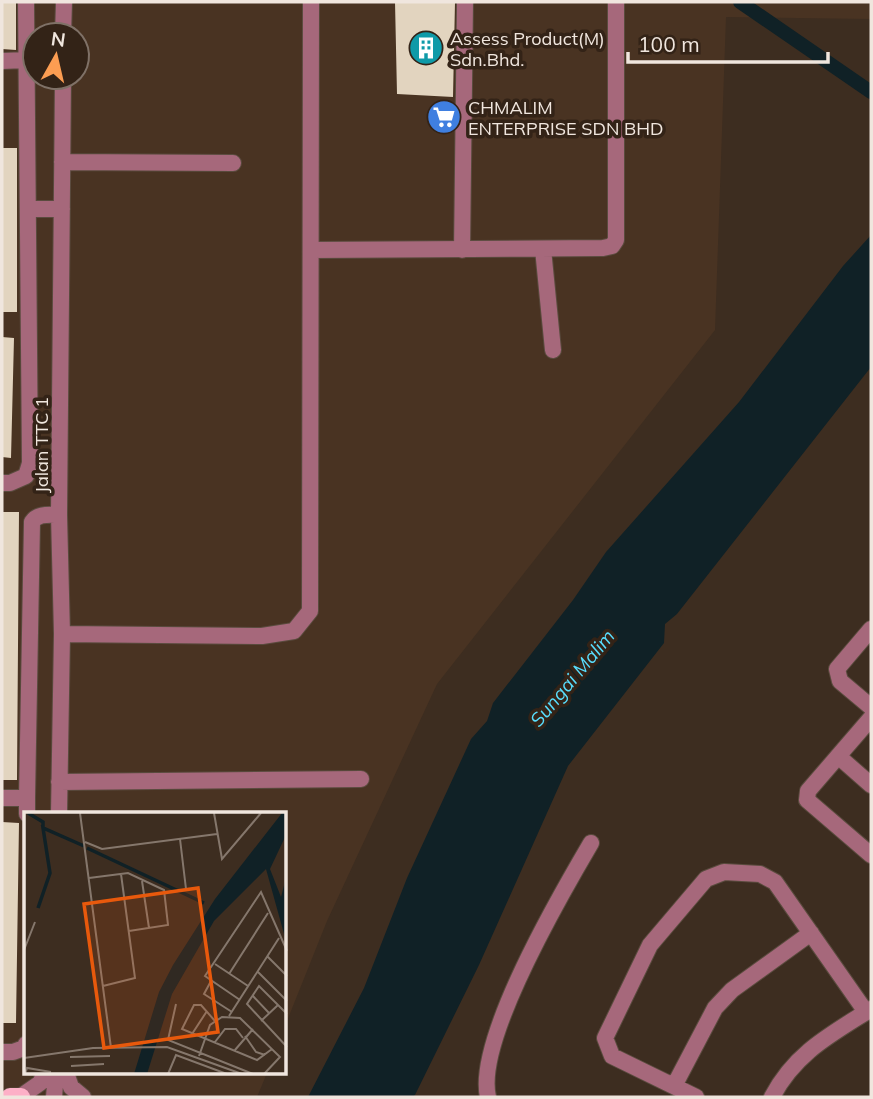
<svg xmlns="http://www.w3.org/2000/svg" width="873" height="1099" font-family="Mulish,sans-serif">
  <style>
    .built { fill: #493322; fill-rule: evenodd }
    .water { fill: #102126 }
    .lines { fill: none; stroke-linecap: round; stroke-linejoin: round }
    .canal { stroke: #102126; stroke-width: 14 }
    .building { fill: #e2d4bf }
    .minor-casing { stroke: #5a4b3e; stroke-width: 18 }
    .major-casing { stroke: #5a4b3e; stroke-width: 19 }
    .minor { stroke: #a6687b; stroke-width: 16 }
    .major { stroke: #fdb0c7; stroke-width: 18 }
    .labels { text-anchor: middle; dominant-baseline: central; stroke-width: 7; stroke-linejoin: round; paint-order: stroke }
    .poi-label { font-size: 18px; fill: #f0e6de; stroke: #332317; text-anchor: start }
    .street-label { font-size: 18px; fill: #f0e6de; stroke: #332317 }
    .water-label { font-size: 19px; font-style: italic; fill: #58ddfd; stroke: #332317 }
    .inset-river { fill: none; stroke: #102126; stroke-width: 3.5 }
    .inset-road { fill: none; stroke: #85776c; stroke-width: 2 }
    .view { fill: #e8590c; fill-opacity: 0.15; stroke: #e8590c; stroke-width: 3.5 }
    .inset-edge { fill: none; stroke: #f0e6de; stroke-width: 3.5 }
  </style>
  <rect width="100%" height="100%" fill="#3d2d20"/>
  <!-- built -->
  <path class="built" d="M2,2H871V19L726,17L715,330L437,684L327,921L285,1026V814H26V1073H267L257,1097H40L2,1093ZM35,35H77V77H35Z"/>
  <!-- water -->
  <path class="water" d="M871,235V367L677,614L665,624L664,643L568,766L479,965L415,1095L412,1097H308L364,988L407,878L471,739L487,721L493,703L573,600L606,552L739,402L843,266Z"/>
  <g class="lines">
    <!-- canal -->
    <path class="canal" d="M740,2L871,92"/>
  </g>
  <!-- building -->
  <path class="building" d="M2,2H16V50L2,49Z
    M395,2H455L453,97L397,94Z
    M2,148H17V312H2Z
    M2,337L14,338L11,458L2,457Z
    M2,512H19L17,780H2Z
    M2,822L19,823L16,1023H2Z"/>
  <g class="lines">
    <!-- minor casing -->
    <g class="minor-casing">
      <path id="minor" d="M63,35L64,2
        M2,61L26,60
        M62,162L233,163
        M28,209H62
        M543,249L553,350
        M311,250L603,248L612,246L616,240V2
        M462,250L465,2
        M2,483H10L26,476L30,463L26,2
        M871,629L837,669L840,681L871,707
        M62,634L262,636L294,631L310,611L311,2
        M871,718L808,791L807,800L871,855
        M838,756L871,785
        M59,782L361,779
        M2,798H27V814
        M27,798L32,522C38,513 49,515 59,515
        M59,814L62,634L59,515L63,77
        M2,1052H13L24,1048L26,1044
        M66,1073L71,1087L83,1097
        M674,1086L715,1008L732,990L811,933
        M20,1097L40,1083L45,1073
        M54,1097L56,1073
        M488,1097C475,1041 561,894 591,843
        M696,1097L612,1056L605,1038L650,945L706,879L724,872L760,874L775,882L866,1012
        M772,1097C795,1053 830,1035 871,1009"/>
    </g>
    <!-- major casing -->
    <g class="major-casing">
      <path id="major" d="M10,1097H21"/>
    </g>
    <!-- minor -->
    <use href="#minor" class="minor"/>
    <!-- major -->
    <use href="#major" class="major"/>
  </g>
  <!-- icons -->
  <defs>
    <g id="building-disc" transform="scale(1.75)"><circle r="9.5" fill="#0f9aa8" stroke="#332317"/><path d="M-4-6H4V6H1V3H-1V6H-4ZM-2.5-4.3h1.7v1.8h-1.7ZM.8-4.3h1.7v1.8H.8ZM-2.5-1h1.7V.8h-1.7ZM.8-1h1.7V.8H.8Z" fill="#fff"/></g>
    <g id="supermarket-disc" transform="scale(1.75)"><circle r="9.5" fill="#3f7fe0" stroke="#332317"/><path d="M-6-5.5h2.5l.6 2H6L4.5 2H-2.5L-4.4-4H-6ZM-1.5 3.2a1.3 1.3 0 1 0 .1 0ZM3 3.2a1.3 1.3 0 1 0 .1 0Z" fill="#fff"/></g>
  </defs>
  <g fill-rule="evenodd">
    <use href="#building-disc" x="426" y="48"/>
    <use href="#supermarket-disc" x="444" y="117"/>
  </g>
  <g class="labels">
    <!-- poi labels -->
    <g class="poi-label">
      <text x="450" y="38">Assess Product(M)<tspan x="450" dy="21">Sdn.Bhd.</tspan></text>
      <text x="468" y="107">CHMALIM<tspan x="468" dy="21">ENTERPRISE SDN BHD</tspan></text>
    </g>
    <!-- street labels -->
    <g class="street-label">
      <text transform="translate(41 445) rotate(-90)">Jalan TTC 1</text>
    </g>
    <!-- water labels -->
    <g class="water-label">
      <text transform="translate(572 678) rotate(-50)">Sungai Malim</text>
    </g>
  </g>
  <!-- overview -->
  <g transform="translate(24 812)">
    <rect width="262" height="262" fill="#3d2d20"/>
    <path d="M258,1H262V23L246,57L257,85L262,66V129L242,57L190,109L148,182L123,262H110L135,180L149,153L191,87Z" fill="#102126"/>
    <path class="inset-river" d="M4,1L19,10V16M63,36L180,91M14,96L26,61L19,16L60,34"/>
    <path class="inset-road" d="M56,1L87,236M190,1L198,47L237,1M156,27L162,77M61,30L78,37L193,22M65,66L104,61L140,78L144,113L105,119M118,69L125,116M0,138L11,110M243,144L263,164M191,152L224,174M233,159L263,189M205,162L244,101M187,169L180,182L208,200M79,174L111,166L97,62M228,183L245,201M216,188L181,164L237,80L263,139M152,192L144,228L229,262M263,202L235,174L223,192L263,235M205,204L255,126M191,209L177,193H170L158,217L233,248L248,237M237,209L254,193M168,222L183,199M221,224L232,240L241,243M191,230L201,217H212L219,226M211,238L229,217M175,244L186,213L198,205L216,206L256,245L240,262M46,245L86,244M0,246L69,236L143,235L218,262M47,254L80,252M1,262L3,256L27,260M144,262L152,243L203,262"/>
    <path class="view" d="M174,76L194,220L80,236L60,92Z"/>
    <rect width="262" height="262" class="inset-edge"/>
  </g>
  <!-- border -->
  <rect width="873" height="1099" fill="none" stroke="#f0e6de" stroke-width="7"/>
  <!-- north arrow -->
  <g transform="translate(56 56) rotate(8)"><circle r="33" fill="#332317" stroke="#7f7167" stroke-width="2"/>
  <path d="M0-5L12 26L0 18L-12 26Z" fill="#fc9d52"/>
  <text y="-10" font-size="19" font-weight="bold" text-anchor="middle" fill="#f0e6de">N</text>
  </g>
  <!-- scale -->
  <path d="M628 52v10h200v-10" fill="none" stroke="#f0e6de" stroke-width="3.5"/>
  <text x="638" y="52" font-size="21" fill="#f0e6de" stroke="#332317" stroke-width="5" paint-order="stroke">100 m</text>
</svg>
